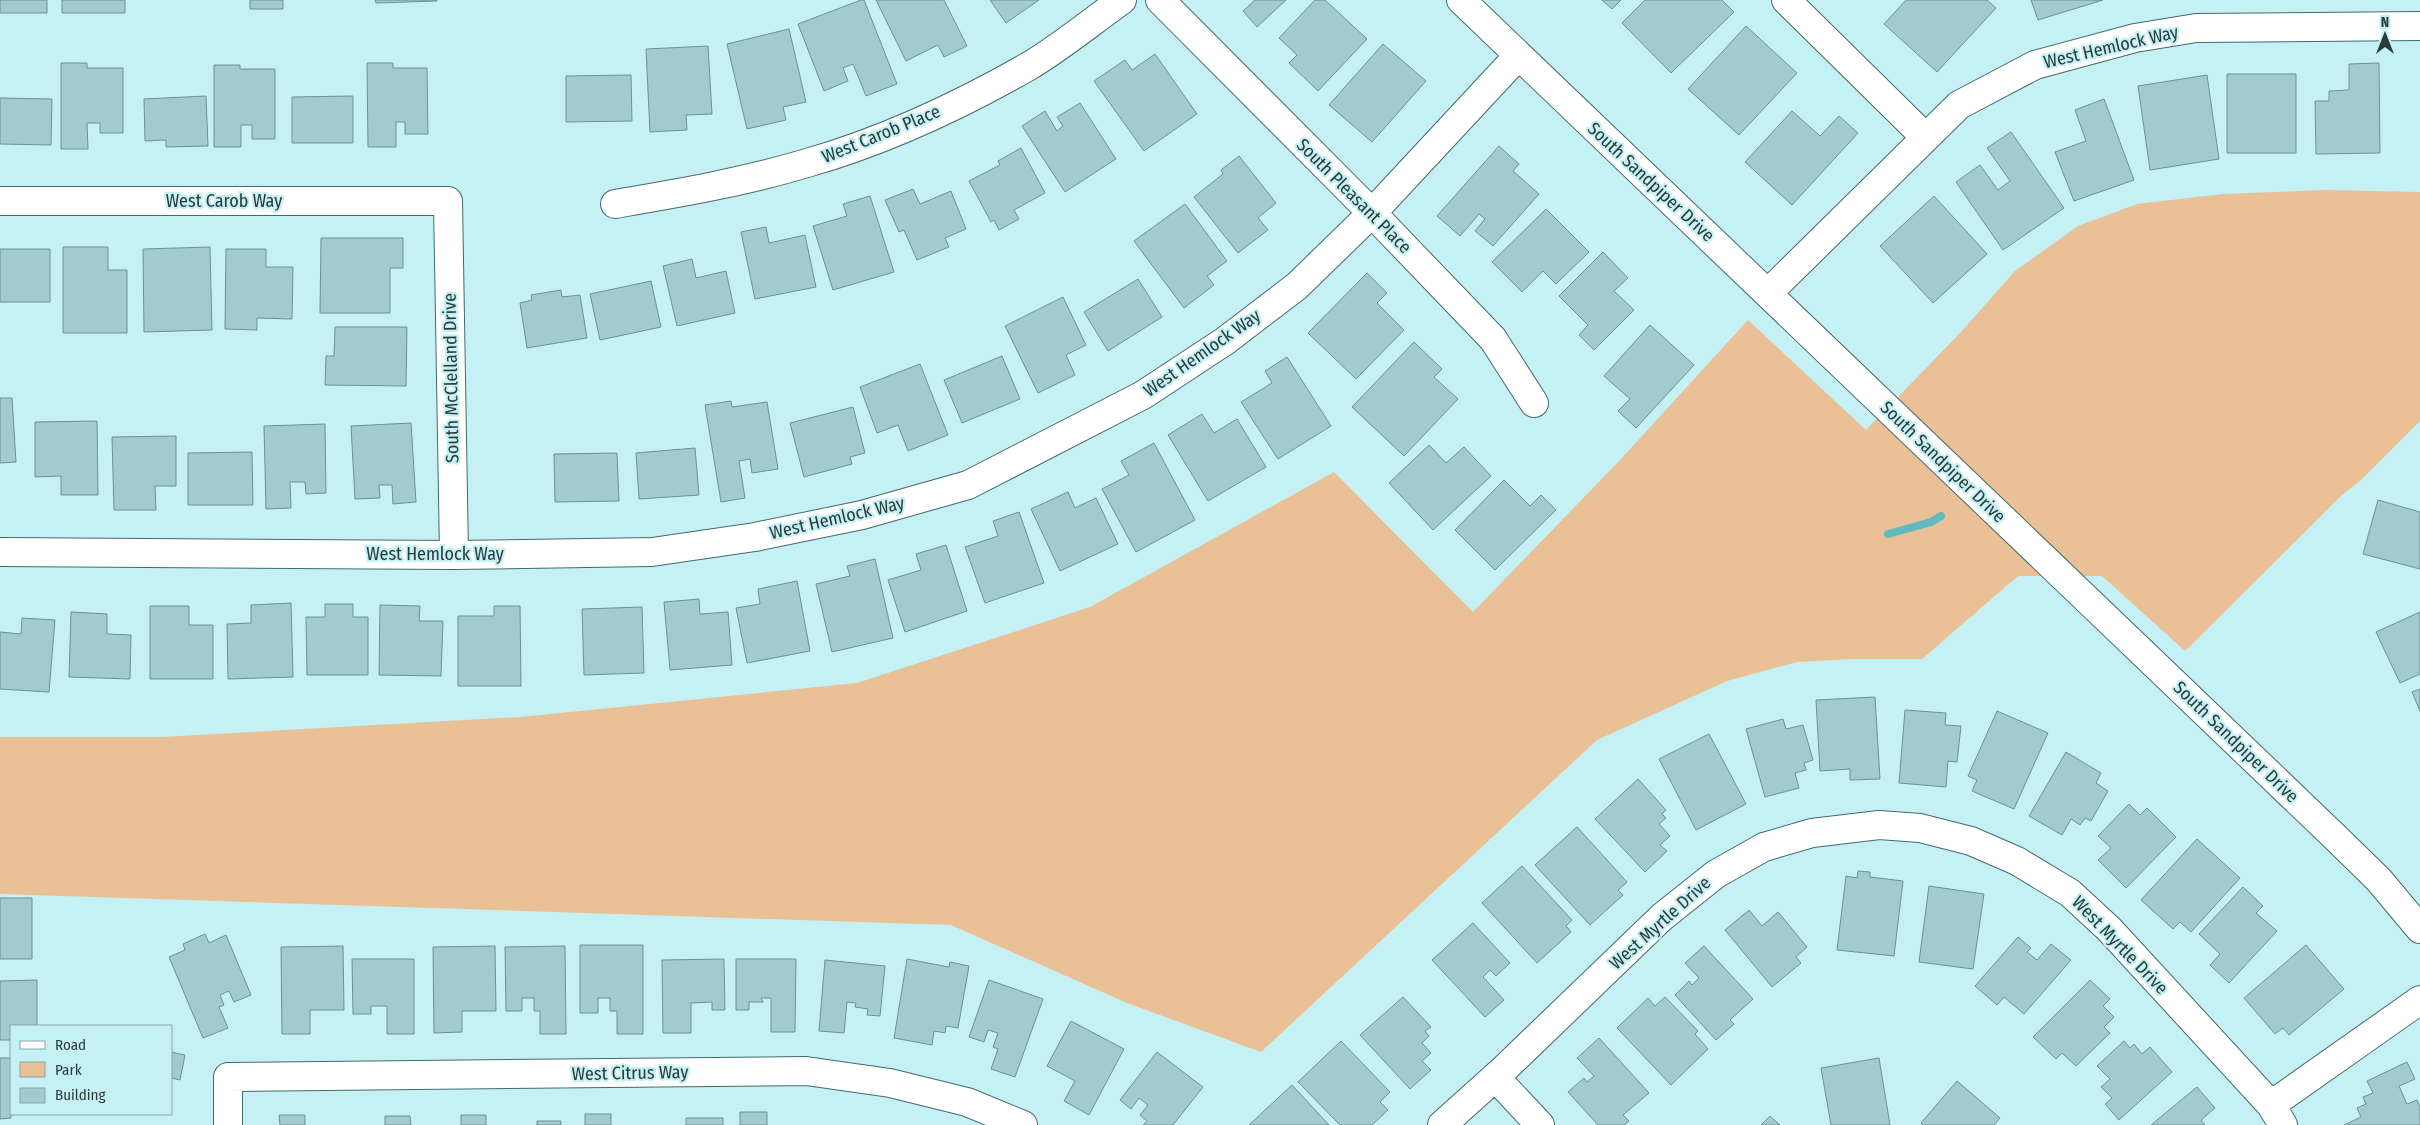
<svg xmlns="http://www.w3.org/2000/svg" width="2420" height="1125" font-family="'Fira Sans Condensed',sans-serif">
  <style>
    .green { fill: #eac096 }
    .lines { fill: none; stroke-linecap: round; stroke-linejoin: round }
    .stream { stroke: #61b9be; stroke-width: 8 }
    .building { fill: #a1cbcd; stroke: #6a9295 }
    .minor-casing { stroke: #436a6c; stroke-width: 30 }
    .minor { stroke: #fff; stroke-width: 28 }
    .labels { text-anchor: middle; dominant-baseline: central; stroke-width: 4.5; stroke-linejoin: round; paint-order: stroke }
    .street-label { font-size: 18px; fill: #2a3b3c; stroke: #c6f1f4 }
  </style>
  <rect width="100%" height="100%" fill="#c6f1f4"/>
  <!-- green -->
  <path class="green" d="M2324,190L2420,192V421L2361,480L2342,495L2185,651L2102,576H2018L1922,659H1854L1797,662L1727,681L1597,740L1261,1052L1127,1003L951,925L0,894V737H162L520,717L857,683L1090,607L1334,472L1473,612L1620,460L1748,320L1866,430L1961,332L2015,271L2078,226L2137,204L2223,194Z"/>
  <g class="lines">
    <!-- stream -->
    <path class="stream" d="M1888,534L1931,522L1941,516"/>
  </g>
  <!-- building -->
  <path class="building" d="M0,0H47V13H0Z
    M62,0H125V13H62Z
    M250,0H283V9H250Z
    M375,0H437V1L376,3Z
    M861,0H864L897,84L866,96L853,64L843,68L848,81L824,91L798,24Z
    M876,0H944L967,46L944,57L938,45L906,61Z
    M990,0H1039L1006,23Z
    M1255,0H1286L1257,27L1243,11Z
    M1315,0H1325L1367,39L1318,91L1289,63L1297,55L1279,38Z
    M1602,0H1621L1612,9Z
    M1645,0H1722L1734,12L1671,73L1622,23Z
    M1906,0H1987L1996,8L1937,72L1884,24Z
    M2031,0H2103L2038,20Z
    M1746,26L1797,73L1739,135L1688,89Z
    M789,29L806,102L783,107L786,120L747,129L727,44Z
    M1383,44L1426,81L1372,142L1329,105Z
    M708,46L712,114L686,115L687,130L650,132L646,49Z
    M1155,54L1197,114L1144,151L1094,81L1125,60L1132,70Z
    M61,63H87V68H123V133H100V123H87L88,149H61Z
    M367,63H393V68H427L428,134H405V122H396V147H368Z
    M2379,63L2380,153L2316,154L2315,101H2329V91L2349,90V64Z
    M214,65H240V69H275V139H252V125H241V147H214Z
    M2227,74H2296V153H2227Z
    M631,75L632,121L566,122V76Z
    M2207,75L2219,159L2150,170L2138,86Z
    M206,96L208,146L166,147V140L145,141L144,99Z
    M353,96V143H292V97Z
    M0,98L52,99L51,145L0,144Z
    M2104,99L2134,180L2074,201L2055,152L2086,141L2075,110Z
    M1080,103L1116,159L1065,192L1022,126L1045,111L1057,131L1063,126L1057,117Z
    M1792,111L1820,136L1839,116L1858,133L1792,205L1745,162Z
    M2011,132L2064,208L2003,250L1956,182L1980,165L1998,190L2010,181L1987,148Z
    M1499,146L1519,164L1513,171L1539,194L1493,246L1475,231L1485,219L1479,214L1460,236L1437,216Z
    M1021,148L1045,193L1014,210L1019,219L999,230L994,220L991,222L969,181L1000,165L998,161Z
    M1239,156L1276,203L1258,218L1268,230L1238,253L1194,197L1223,174L1221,170Z
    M913,189L920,204L951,191L966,229L945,238L949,247L917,260L904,230L899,232L885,200Z
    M870,196L894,272L833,290L813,226L847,216L843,204Z
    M1934,196L1987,254L1933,303L1880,246Z
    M1185,204L1227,261L1207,276L1214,285L1184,308L1134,241Z
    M1546,209L1589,252L1556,284L1543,271L1522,292L1492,262Z
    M766,227L769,243L805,235L816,287L755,299L741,232Z
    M321,238H403V268H390V313H320Z
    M63,247H108V270H127V333H63Z
    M210,247L212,330L144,332L143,249Z
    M0,249H50V302H0Z
    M226,249H266V267H293L292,319L257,318V330L225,329Z
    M1603,252L1628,278L1614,291L1634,310L1594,350L1579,335L1588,325L1559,296Z
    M692,259L696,278L726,271L735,313L677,326L663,266Z
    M1367,273L1387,293L1377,303L1404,330L1356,379L1308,333Z
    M1138,279L1162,317L1108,351L1084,312Z
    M651,281L661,327L600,340L590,294Z
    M561,290L562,297L580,295L587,338L527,348L520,303L532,300L531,295Z
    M1063,297L1086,345L1066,355L1075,375L1038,393L1005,326Z
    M1650,325L1694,365L1636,428L1618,411L1630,399L1604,376Z
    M335,327H407L406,386L325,385L326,356H334Z
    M1414,342L1442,369L1434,377L1458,399L1404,456L1352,407Z
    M1002,356L1020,399L962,423L944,380Z
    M1287,357L1331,426L1278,459L1241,402L1272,383L1265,371Z
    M920,364L948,435L908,451L898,425L877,433L860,387Z
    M0,398H12L16,462L0,463Z
    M731,401L732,407L767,402L778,469L752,473L750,459L739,461L745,498L721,502L705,405Z
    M853,407L865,453L850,457L852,464L804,477L790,423Z
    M1202,414L1214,433L1237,419L1266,467L1208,501L1168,435Z
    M97,421L98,495H61V476L35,477V422Z
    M411,423L416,502L393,504L392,485H379L380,498L355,499L351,426Z
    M325,424L326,493L306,494L305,482H290L291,508L266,509L264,426Z
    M176,436V486H155L156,510H114L112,437Z
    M1154,443L1195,520L1136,552L1102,489L1129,475L1121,461Z
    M1429,445L1446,463L1464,447L1491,476L1433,530L1389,483Z
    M695,448L699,495L639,499L636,453Z
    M252,452L253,505H188V453Z
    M617,453L619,501L555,502L554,454Z
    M1504,480L1530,506L1541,495L1556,510L1495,570L1455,530Z
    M1068,492L1075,508L1096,498L1118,544L1060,571L1031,509Z
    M2378,500L2420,512V569L2363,554Z
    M1019,512L1044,583L985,603L965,547L998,536L993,521Z
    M946,545L967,611L905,632L888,580L921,570L916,554Z
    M875,559L893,638L832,652L816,584L850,576L847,566Z
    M797,581L810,651L747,663L736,608L760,604L758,589Z
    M699,599L700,614L728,612L732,665L670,670L664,602Z
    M291,603L293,677L228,679L227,624L251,623V605Z
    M325,604H353V617H368V675H307L306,617H325Z
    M380,605L420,606L419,621H443L441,676L379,675Z
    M150,606H189V625H213V679H150Z
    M494,606H520L521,686H458V616H494Z
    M642,607L644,673L584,675L582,609Z
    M71,612L107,614V634L131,635L130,679L69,677Z
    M2420,612V674L2400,683L2376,632Z
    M22,618L55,620L49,692L0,689V632L21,634Z
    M2420,689V711L2412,692Z
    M1875,697L1880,779L1850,780V769L1820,771L1816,700Z
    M1905,710L1946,713L1945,725L1961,726L1957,762L1948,761L1946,787L1899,783Z
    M1997,711L2048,733L2014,809L1972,791L1977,780L1968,776Z
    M1783,719L1786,729L1803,725L1813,760L1804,763L1806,770L1795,773L1799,788L1765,797L1746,729Z
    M1709,734L1746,804L1696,830L1659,759Z
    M2066,752L2101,773L2096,783L2108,791L2091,821L2085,818L2080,825L2071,819L2062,835L2029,816Z
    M1638,779L1666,810L1662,814L1666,818L1659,824L1670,836L1660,845L1667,851L1645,872L1595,819Z
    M2129,804L2140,815L2147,808L2176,837L2126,888L2098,860L2111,848L2098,836Z
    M1577,827L1627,882L1618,890L1623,895L1590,925L1535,865Z
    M2197,839L2240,878L2191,932L2180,922L2173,929L2141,900Z
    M1522,866L1572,920L1566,926L1571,932L1537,963L1482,903Z
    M1858,871L1870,872V877L1903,881L1894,956L1837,950L1846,876L1857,878Z
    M1929,886L1984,894L1973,969L1919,962Z
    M2243,887L2263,906L2256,913L2277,931L2229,983L2210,965L2220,954L2199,934Z
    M0,898H32V959H0Z
    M1749,910L1762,926L1778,912L1807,947L1796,957L1801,963L1772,987L1725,930Z
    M1473,923L1510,963L1496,976L1490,970L1483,977L1504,1000L1485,1017L1432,960Z
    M205,934L209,943L226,935L251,995L234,1002L229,991L220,995L224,1005L219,1007L228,1028L203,1038L169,957L185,950L183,944Z
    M2018,937L2031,948L2027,952L2037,960L2051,944L2071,960L2024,1014L2004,997L1997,1005L1975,986Z
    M580,945H643V1034H617V1011H610V998H598V1013H580Z
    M2306,945L2344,989L2289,1035L2283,1028L2275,1034L2244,998Z
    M343,946L344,1010H310V1034H282L281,947Z
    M495,946L496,1011H462V1032L434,1033L433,947Z
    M565,946L566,1034H540V1011H534V998H522V1011H506L505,947Z
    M1704,946L1753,999L1730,1020L1734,1024L1716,1040L1675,995L1689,981L1692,985L1699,978L1685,963Z
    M352,959H414V1034H387V1006H371V1014H353Z
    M724,959L725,1010H712V1002L691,1003V1033H663L662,960Z
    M736,959H796L795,1032H771V998H761L763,1002H749V1010H736Z
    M907,959L949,967L950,962L969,966L958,1028L946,1026L945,1033L934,1031L932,1045L894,1038Z
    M825,960L885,966L880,1016L867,1015L868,1009L855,1007L856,1003L847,1002L844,1033L819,1031Z
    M37,980V1026H11V1040H0V981Z
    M989,980L1043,999L1015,1077L991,1069L998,1049L993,1047L998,1033L988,1030L984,1042L969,1037Z
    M2090,980L2110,999L2103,1006L2114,1017L2104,1027L2110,1033L2076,1066L2062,1053L2056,1059L2033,1037Z
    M1403,997L1431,1027L1425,1031L1429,1036L1422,1043L1431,1053L1422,1061L1431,1070L1410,1089L1360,1035Z
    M1665,997L1698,1031L1695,1034L1708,1049L1671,1085L1617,1028L1648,998L1655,1006Z
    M1071,1021L1124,1049L1089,1115L1064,1101L1075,1081L1047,1066Z
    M1599,1038L1649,1093L1623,1115L1629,1121L1624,1125H1598L1568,1092L1584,1078L1587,1082L1594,1076L1577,1058Z
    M1341,1041L1390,1092L1380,1102L1388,1110L1372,1125H1340L1298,1082Z
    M2124,1041L2130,1048L2134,1044L2142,1054L2150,1047L2172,1072L2119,1120L2105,1104L2112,1098L2101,1087L2110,1079L2097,1066Z
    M171,1052L185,1055L180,1080L171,1078Z
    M1157,1052L1203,1087L1173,1125H1143L1147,1121L1140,1115L1148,1105L1139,1098L1131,1109L1120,1100Z
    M0,1058H11V1118L0,1119Z
    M1879,1058L1890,1125H1831L1821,1068Z
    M2407,1062L2415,1079L2399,1086L2407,1104L2417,1100L2420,1107V1125H2344L2361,1117L2357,1108L2366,1104L2363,1097L2373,1093L2367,1081Z
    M1957,1081L2000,1118L1994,1125H1923L1921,1123Z
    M1292,1085L1329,1125H1250V1124Z
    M2197,1087L2215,1108L2201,1120L2205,1125H2151Z
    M740,1112H767V1125H740Z
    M585,1114H611V1125H585Z
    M279,1115H305V1125H280Z
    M461,1115H486V1125H461Z
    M385,1116H410L411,1125H385Z
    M1770,1116L1780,1125H1761Z
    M686,1118H723V1125H686Z
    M537,1121H561V1125H537Z"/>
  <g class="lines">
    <!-- minor casing -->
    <g class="minor-casing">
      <path id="minor" d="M1160,0L1372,213L1493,339L1534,403
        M1461,0L2334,836L2379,880L2420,929
        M1786,0L1925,137
        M0,201H448L454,555
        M615,204C679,193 744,182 807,163C884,141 959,106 1029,66C1061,47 1091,22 1122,0
        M1769,292L1959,105L2035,65L2135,38L2196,28L2420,26
        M0,552L454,555L652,552L755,537L862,515L968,485L1143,395L1225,341L1297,286L1372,213L1518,56
        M1495,1077L1540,1125
        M2271,1105L2420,1000
        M228,1125V1077L806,1071L890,1083L967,1102L1023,1125
        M1442,1125L1502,1071L1662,917L1716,874L1764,847L1812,833L1879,825L1920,828L1971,841L2017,861L2070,893L2109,929L2271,1105L2283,1125"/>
    </g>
    <!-- minor -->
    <use href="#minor" class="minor"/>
  </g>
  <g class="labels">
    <!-- street labels -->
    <g class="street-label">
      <text transform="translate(2111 47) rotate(-13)">West Hemlock Way</text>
      <text transform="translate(881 134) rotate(-22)">West Carob Place</text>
      <text transform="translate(1651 182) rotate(43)">South Sandpiper Drive</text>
      <text transform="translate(1354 196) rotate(45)">South Pleasant Place</text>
      <text x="224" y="201">West Carob Way</text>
      <text transform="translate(1202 353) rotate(-35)">West Hemlock Way</text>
      <text transform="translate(451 378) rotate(-91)">South McClelland Drive</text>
      <text transform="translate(1943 462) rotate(44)">South Sandpiper Drive</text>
      <text transform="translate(837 518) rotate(-13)">West Hemlock Way</text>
      <text x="435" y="554">West Hemlock Way</text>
      <text transform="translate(2236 742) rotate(44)">South Sandpiper Drive</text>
      <text transform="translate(1660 923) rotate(-42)">West Myrtle Drive</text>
      <text transform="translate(2120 945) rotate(46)">West Myrtle Drive</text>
      <text transform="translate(630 1073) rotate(-1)">West Citrus Way</text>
    </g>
  </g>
  <!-- legend -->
  <rect x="10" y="1025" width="162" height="90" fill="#c6f1f4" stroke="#88a8aa"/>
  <rect x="20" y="1041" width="25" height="8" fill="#ffffff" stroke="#88a8aa"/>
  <text x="55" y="1050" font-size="15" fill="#2a3b3c">Road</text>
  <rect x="20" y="1062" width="25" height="15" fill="#eac096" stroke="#88a8aa"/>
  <text x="55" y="1075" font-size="15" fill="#2a3b3c">Park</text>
  <rect x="20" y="1088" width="25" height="15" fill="#a1cbcd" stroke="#88a8aa"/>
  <text x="55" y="1100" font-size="15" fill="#2a3b3c">Building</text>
  <!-- north arrow -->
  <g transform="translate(2385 35)" stroke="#c6f1f4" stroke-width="4" paint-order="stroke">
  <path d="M0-4L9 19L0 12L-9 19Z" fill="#2a3b3c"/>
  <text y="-8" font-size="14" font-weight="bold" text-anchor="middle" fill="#2a3b3c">N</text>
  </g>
</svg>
